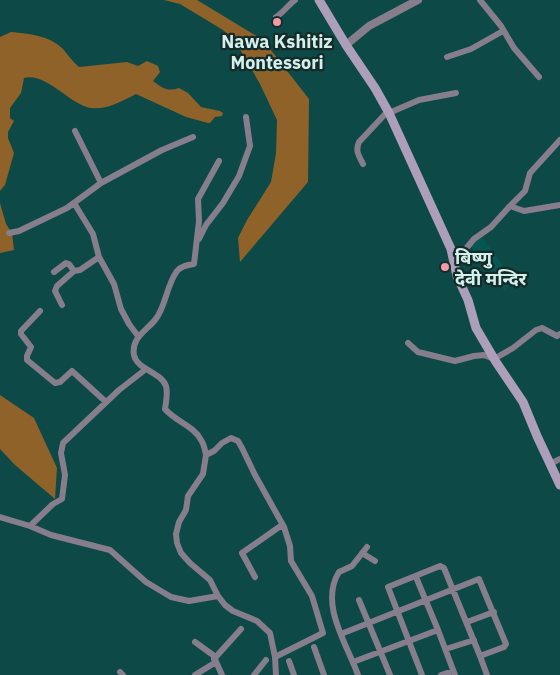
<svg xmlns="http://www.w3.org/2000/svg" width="560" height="675" font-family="'IBM Plex Sans','Noto Sans Devanagari',sans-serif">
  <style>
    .built { fill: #065652 }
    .forest { fill: #8f622a }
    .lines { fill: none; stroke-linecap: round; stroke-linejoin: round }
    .minor { stroke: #867d8d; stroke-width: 6 }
    .tertiary { stroke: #867d8d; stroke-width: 8 }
    .secondary { stroke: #ad9fb9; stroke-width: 9 }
    .poi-dot { fill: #f39aa8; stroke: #142b29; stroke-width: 2 }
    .labels { text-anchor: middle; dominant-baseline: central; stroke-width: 4.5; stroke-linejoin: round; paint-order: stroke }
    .poi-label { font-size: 18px; font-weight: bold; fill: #d4f0ed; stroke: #142b29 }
  </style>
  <rect width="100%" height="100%" fill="#0d4946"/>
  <!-- built -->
  <path class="built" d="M481,236L515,281L504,290L471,247Z"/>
  <!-- forest -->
  <path class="forest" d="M164,0H197L263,40L309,99L308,182L240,262L238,238L247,220L271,182L276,153L277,120L260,84L235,41L223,30L180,4Z
    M11,32C29,34 49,35 63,49C68,55 72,61 79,67L127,62L138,66L147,61L158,66L160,72L153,81C162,88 168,92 179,88L188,93L201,107L220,111L223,113L222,116L215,117L210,123H208L186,117L136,94C122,101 107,110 91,108C70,105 46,72 24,78L21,93L10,108V118L14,121L8,132V138L14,153L5,185L0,191V37Z
    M0,203L6,224L12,233L14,250L0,253Z
    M0,395L34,418L57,468L55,499L15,465L0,449Z"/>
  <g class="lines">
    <!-- minor -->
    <path class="minor" d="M480,0L501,26L514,48L539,77
      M276,17C283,13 288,5 295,0
      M447,57L471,49L503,31
      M389,113L419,100L456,93
      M75,131L101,183
      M363,164C359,156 355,151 359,142L388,111
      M74,203L93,234L99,257L114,284L121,309L129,324L138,336
      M510,206L525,191L530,173L560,140
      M9,233L19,231L67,208L101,183L162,150L193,137
      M199,239L206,225L223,203L239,176L250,146L246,117
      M454,263L474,239L491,227L510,206L524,211L560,205
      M54,272L66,263L69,264L74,271L80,270L99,257
      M62,305L55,291L57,286L74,271
      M40,311L21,331V334L31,347L27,356V360L55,383L60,382L72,371L106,402
      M408,343L418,352L455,361L474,356L484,355L494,359L513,348L536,330L542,328L557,336L560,334
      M206,455C205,450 204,444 201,440C194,426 175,421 165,409C166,403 168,393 166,386C161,372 137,370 134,355C131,338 146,331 155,320C166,307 166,286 177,271C181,266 187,265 194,264L199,221L198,199L219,161
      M550,464L560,459
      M0,517L30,526L53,504L62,499L65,475L61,453L63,443L119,390L146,369
      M30,526L51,535L110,550L146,582L171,597L189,601L218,596
      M362,553L375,561
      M255,577L242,553L282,525
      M359,600L390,675
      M467,622L494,612
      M438,630L455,675
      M341,634L479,579L506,644L504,647L480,656L487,675
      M195,642L213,655L222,675
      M314,647L324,675
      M446,649L474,640
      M275,657L270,633L257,621L233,611L225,605L218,596L210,580L190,563L181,553L177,543L176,534L179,522L186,510L188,496L203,474L206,455L214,451L222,443L231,438L238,441L242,448L255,475L284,527L290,546L291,561L312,596L323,633L275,657L276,675
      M214,659L241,629
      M289,661L294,675
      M353,662L438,630L416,577
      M120,672L123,675
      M195,675L216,662
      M254,675L266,660
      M358,675C347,644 319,604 339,572L352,566L367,547
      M422,675L388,587L440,566L444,568L480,656
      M441,675L453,671"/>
    <!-- tertiary -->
    <path class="tertiary" d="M346,45L369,26L418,0"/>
    <!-- secondary -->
    <path class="secondary" d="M319,0L346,45L375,88L389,113L451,249L457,276L468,300L476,328L496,362L523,402L537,436L560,485"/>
  </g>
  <!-- markers -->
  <g class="poi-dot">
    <circle cx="277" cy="22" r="5"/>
    <circle cx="445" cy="267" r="5"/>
  </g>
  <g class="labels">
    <!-- poi labels -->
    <g class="poi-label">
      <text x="277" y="41">Nawa Kshitiz<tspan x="277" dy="21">Montessori</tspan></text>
      <text x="455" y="257" text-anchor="start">बिष्णु<tspan x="455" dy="21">देवी मन्दिर</tspan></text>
    </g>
  </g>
</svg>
